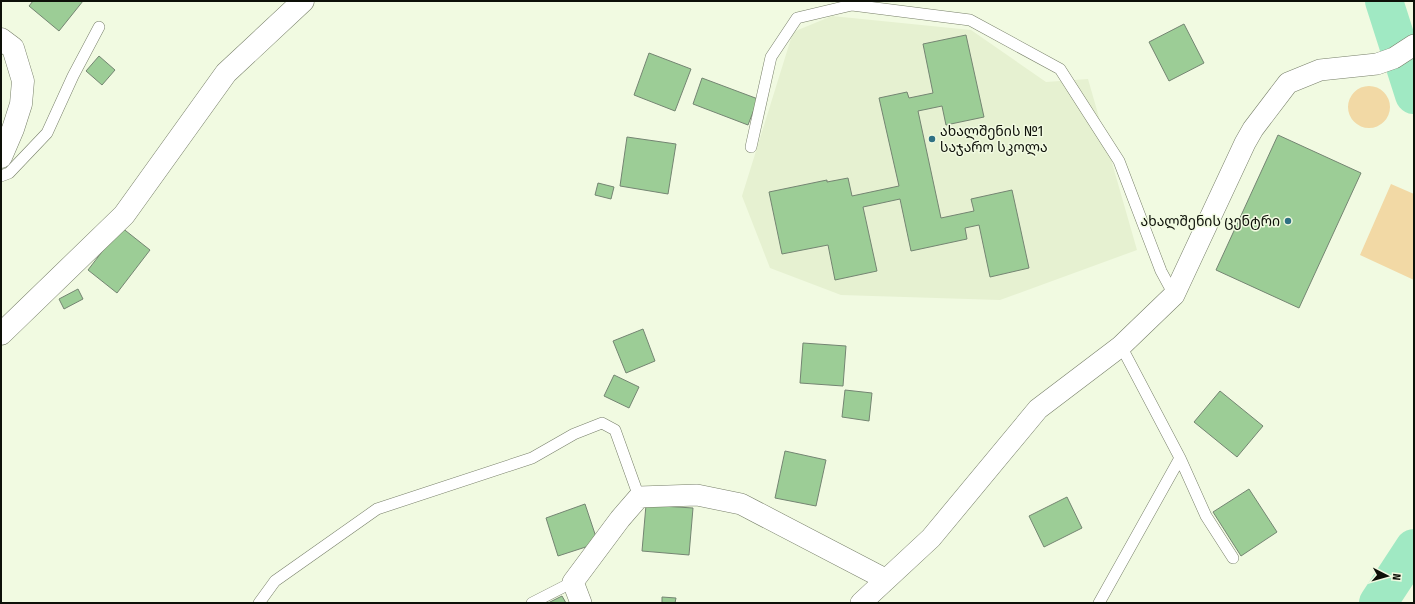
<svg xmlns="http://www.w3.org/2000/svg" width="1415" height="604" font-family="'Fira Sans Condensed','Noto Sans Georgian',sans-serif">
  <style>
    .built { fill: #e6f1d1 }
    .green { fill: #f2d9a5 }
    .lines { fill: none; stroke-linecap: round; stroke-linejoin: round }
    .river { stroke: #a0e9c3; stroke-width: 38 }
    .building { fill: #9ccd96; stroke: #748572 }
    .service-casing { stroke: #777f69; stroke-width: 12 }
    .minor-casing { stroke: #777f69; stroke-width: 22 }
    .tertiary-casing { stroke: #777f69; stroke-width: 23 }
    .service { stroke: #fff; stroke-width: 11 }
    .minor { stroke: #fff; stroke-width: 21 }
    .tertiary { stroke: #fff; stroke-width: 22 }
    .poi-dot { fill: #2f7183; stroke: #f1fae1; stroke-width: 1.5 }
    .labels { text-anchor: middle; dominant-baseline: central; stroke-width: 3; stroke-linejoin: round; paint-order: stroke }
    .poi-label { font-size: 14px; fill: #0d1008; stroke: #f1fae1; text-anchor: start }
  </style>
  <rect width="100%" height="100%" fill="#f1fae1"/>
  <!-- built -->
  <path class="built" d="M832,16L971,30L1046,82L1088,79L1137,250L1000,300L841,295L770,268L742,196L793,32Z"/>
  <!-- green -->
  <path class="green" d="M1348 107a21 21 0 1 1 42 0a21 21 0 1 1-42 0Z
    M1391,184L1414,194V280L1360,255Z"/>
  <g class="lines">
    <!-- river -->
    <path class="river" d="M1384,1L1414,95
      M1378,603L1414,548"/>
  </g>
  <!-- building -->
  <path class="building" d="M33,1H83L59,31L29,6Z
    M1184,24L1204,63L1169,81L1149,42Z
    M966,35L984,117L946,125L942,106L918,111L941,218L974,211L971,199L1012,190L1029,268L990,277L979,225L965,228L967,239L911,251L900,199L863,207L877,271L835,280L828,245L782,254L769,192L827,180V182L848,178L852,196L899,186L879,98L907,92L909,98L933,93L923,44Z
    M649,53L691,69L675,111L634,95Z
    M99,56L115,70L102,85L86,71Z
    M702,78L758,99L748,125L693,104Z
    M1278,135L1361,173L1299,308L1216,270Z
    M627,137L676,144L668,194L620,186Z
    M598,183L614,187L611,199L595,195Z
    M121,227L150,250L117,293L88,270Z
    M78,289L83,299L64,309L59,299Z
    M643,329L655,361L626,373L613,341Z
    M803,343L846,346L843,386L800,383Z
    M614,375L639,387L629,408L604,396Z
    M845,390L872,393L869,421L842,417Z
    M1220,391L1263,426L1237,457L1194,422Z
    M785,451L826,460L816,506L775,498Z
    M1249,489L1277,532L1241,556L1213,512Z
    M1067,497L1082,528L1044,547L1029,516Z
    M585,504L598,543L558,556L546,518Z
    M646,505L693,508L689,555L642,551Z
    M562,596L566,603H548Z
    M662,597L676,598L675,603H662Z"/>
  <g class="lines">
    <!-- service casing -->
    <g class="service-casing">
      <path id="service" d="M751,147L771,57L797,18L852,5L970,20L1060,69L1119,161L1161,271L1174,295
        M1,176L9,173L47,133L73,76L99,27
        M1121,346L1180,458L1206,516L1233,558
        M259,603L275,581L377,509L532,458L574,434L602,423L615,430L639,497
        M532,603L573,582
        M1099,603L1180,458"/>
    </g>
    <!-- minor casing -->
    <g class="minor-casing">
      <path id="minor" d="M581,603L573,582L620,519L639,497L697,495L741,504L885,579
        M861,603L931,538L1038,409L1121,346L1174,295L1245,143L1253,129L1288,83L1320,70L1377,64L1394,58L1414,45"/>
    </g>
    <!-- tertiary casing -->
    <g class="tertiary-casing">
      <path id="tertiary" d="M1,39L13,48L23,81L21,104L13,129L1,157
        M1,334L124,215L226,73L303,1"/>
    </g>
    <!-- service -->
    <use href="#service" class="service"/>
    <!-- minor -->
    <use href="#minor" class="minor"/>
    <!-- tertiary -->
    <use href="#tertiary" class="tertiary"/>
  </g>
  <!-- markers -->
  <g class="poi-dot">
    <circle cx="932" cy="139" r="4"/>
    <circle cx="1288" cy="221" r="4"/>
  </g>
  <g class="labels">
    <!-- poi labels -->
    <g class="poi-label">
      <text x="940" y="131">ახალშენის №1<tspan x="940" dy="16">საჯარო სკოლა</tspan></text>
      <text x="1280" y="221" text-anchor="end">ახალშენის ცენტრი</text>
    </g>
  </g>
  <!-- border -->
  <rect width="1415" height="604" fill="none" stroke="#0d1008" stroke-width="4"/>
  <!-- north arrow -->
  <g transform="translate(1387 576) rotate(96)" stroke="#f1fae1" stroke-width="3" paint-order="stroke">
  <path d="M0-3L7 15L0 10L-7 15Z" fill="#0d1008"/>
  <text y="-6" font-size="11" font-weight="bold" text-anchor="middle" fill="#0d1008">N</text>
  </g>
</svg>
